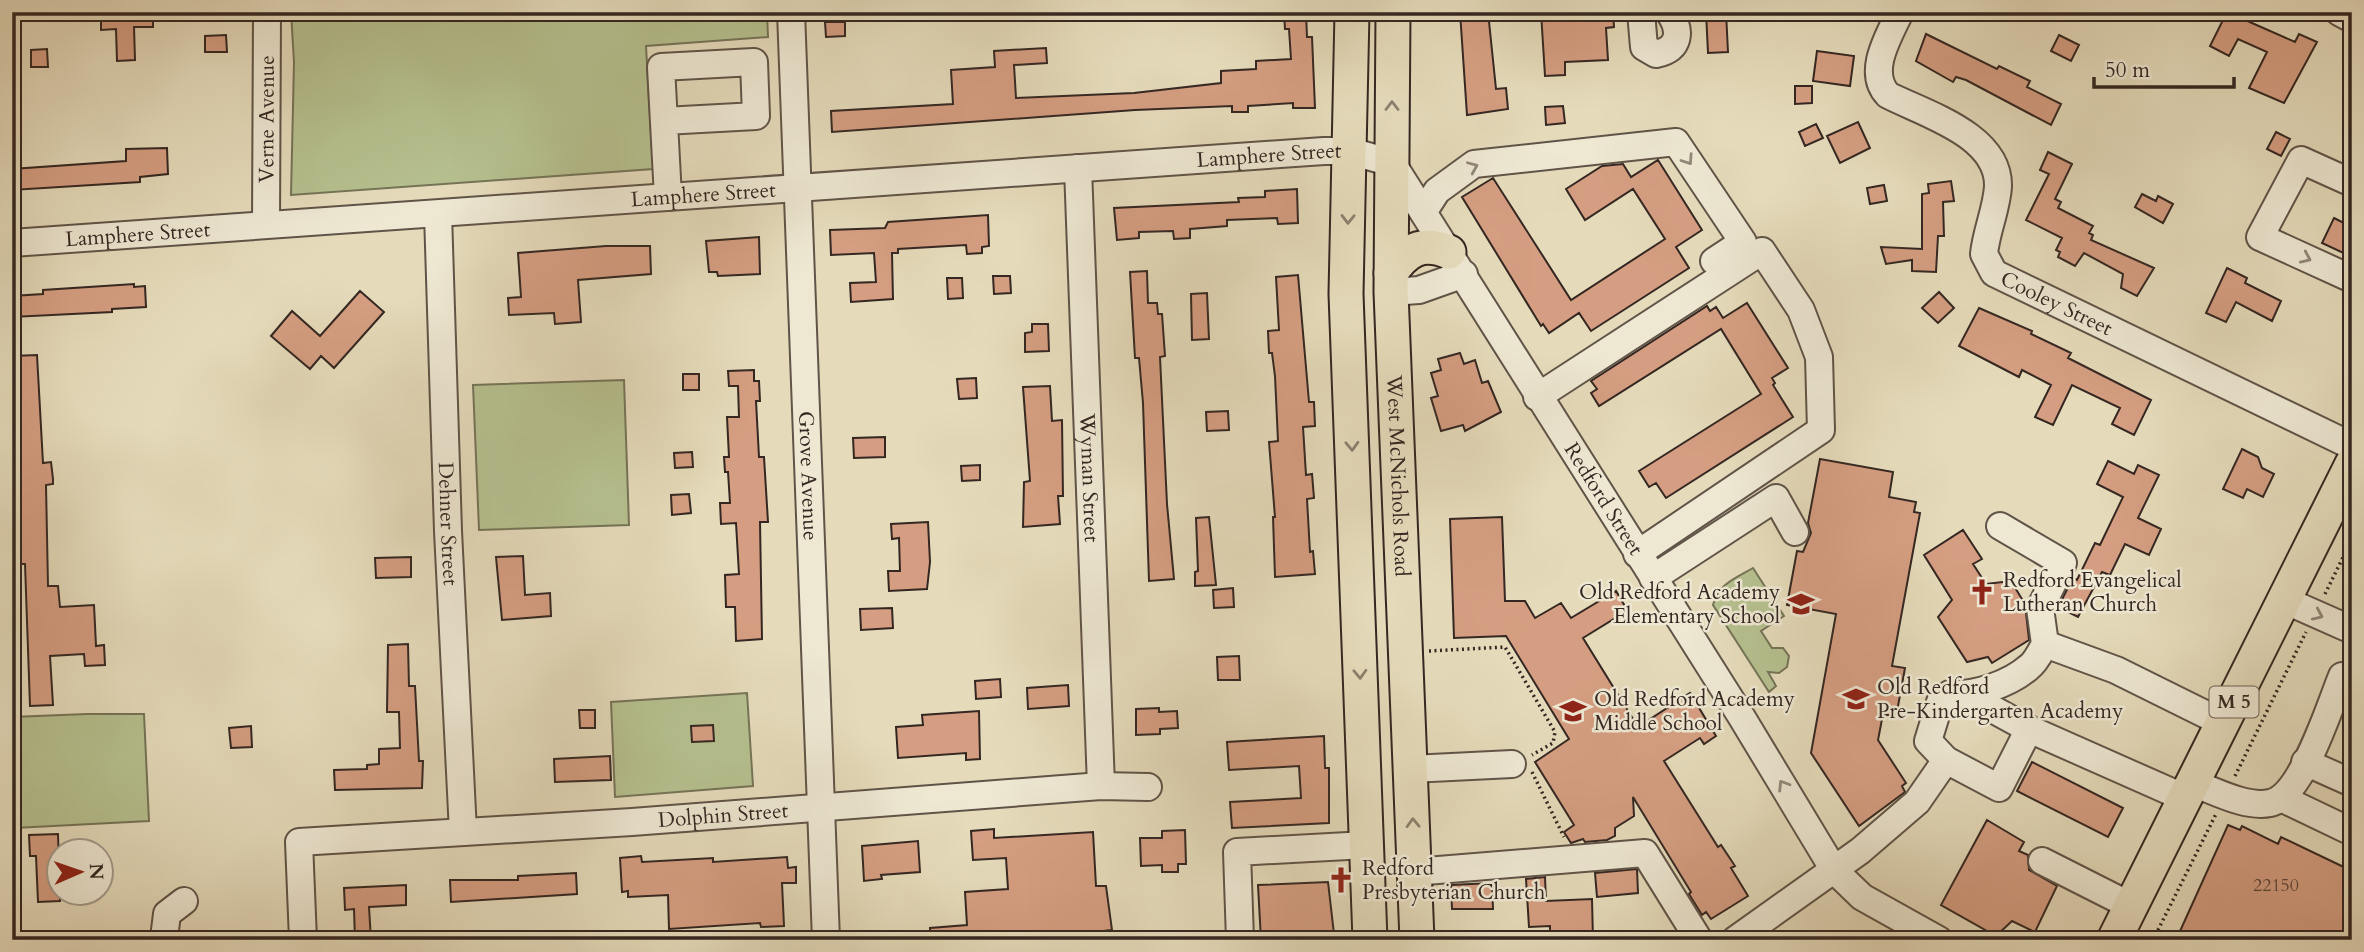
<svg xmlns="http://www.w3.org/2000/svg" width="2364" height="952" font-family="Cardo,serif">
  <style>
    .green { fill: #b6c08f; stroke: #757458; stroke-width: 2 }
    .building { fill: #d59e82; stroke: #342722; stroke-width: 2 }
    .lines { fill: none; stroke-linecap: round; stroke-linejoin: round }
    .minor-casing { stroke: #605448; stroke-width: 30 }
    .major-casing { stroke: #342722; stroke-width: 37 }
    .path { stroke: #342722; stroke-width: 3.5; stroke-dasharray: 2 3.5; stroke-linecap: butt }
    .minor { stroke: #eee8d3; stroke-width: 26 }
    .major { stroke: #e5dbbb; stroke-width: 33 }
    .oneway { stroke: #8c816e }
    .oneway2 { stroke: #91887a }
    .labels { text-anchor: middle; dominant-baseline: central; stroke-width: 5; stroke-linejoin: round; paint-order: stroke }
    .number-label { font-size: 18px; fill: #5c453a }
    .shield { fill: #eee8d3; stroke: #6c6157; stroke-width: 2 }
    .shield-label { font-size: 19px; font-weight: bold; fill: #342722 }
    .street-label { font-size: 21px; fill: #342722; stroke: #eee8d3 }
    .poi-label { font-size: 21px; fill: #342722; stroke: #eee8d3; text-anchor: start }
  </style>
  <rect width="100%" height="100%" fill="#e5dbbb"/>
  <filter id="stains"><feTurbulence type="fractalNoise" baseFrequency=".00286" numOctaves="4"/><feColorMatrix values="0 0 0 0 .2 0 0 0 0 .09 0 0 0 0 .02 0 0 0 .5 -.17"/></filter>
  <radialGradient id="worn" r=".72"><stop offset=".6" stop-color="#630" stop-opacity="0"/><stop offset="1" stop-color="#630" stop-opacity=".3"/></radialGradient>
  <!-- green -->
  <path class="green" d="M291,12H767L768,37L646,46L653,169L291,195L294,62Z
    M624,380L629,525L479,530L473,385Z
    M1753,568L1784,616L1761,631L1772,648H1783L1789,656L1787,667L1779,673L1768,672L1776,686L1769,692L1713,605C1718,584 1736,578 1753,568Z
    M747,693L753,786L615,797L611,702Z
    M87,714H144L149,821L15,828L12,717Z"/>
  <!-- building -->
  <path class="building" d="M101,12H153V27H134L135,60L117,61L116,29L101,30Z
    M1284,12H1306L1307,37H1312L1315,108H1293V103L1248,106V112H1232V106L1135,110L832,132L831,111L953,104L951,70L995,67L994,51L1046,48L1047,63L1014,65L1016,98L1134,93L1221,83V71L1256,69V61L1291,59L1289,29H1285Z
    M1460,12H1488L1496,89L1506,88L1508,109L1467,115Z
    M1541,12H1613L1614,27L1606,28L1608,60L1565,62V75L1545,76Z
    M1706,12H1726L1728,52L1708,53Z
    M2227,12L2295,42L2299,34L2317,42L2284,103L2249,88L2267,52L2238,39L2229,56L2210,46Z
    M825,22H845V36L826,37Z
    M1926,34L1997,69L1999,66L2030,81L2027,87L2061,104L2051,125L1966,80L1956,77L1953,82L1916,61Z
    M226,35L227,52H205V36Z
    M2059,35L2079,45L2071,61L2051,51Z
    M47,49L48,67H31V50Z
    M1817,51L1854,56L1850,86L1813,81Z
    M1795,86H1812V103L1795,104Z
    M1563,106L1565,123L1546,125L1545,107Z
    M1858,122L1870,148L1840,163L1827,136Z
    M1816,124L1823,138L1805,146L1799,132Z
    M2276,132L2290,139L2281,156L2267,149Z
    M167,148L168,174L140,177V182L12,190V169L126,161V149Z
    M2048,152L2072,164L2055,199L2061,202L2058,208L2093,226L2089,233L2093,235L2091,240L2154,268L2137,296L2121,288L2123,274L2084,253L2075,266L2058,257L2060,252L2056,250L2062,238L2026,220L2049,174L2040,170Z
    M1658,160L1702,230L1676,247L1689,268L1591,331L1579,313L1549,333L1543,324L1541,326L1462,197L1493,178L1571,300L1665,239L1633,189L1585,220L1566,189L1602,166L1623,164L1631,177Z
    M1951,181L1954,201L1943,202L1944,236H1938L1936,272L1912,271V260L1886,264L1881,247L1922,249V194L1929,193L1928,184Z
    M1884,185L1887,201L1870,204L1867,188Z
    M1297,189L1298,223L1278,224L1277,218L1227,220V226L1190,229V238L1174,239L1173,231L1139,232V238L1117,240L1114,208L1239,202L1238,198L1265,197V191Z
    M2142,194L2156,201L2158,196L2173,204L2163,223L2135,207Z
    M988,215L989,246L982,247V253L967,254L966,245L898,249V253H892L893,299L851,302L850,283L876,282L874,253L831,255L830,230L885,228L888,222Z
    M2334,218L2352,227V257L2322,243Z
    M759,237L760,274L718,276L717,272H709L706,241Z
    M606,246H650L651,274L578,280L581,322L555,324L554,313L509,315L508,298L521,297L518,253Z
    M2227,268L2247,278L2245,283L2281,301L2272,321L2236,302L2226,322L2206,313Z
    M1147,271L1148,303H1157L1158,314H1162L1165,356L1160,357L1167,504L1174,579L1149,581L1143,403L1139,358H1135L1130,272Z
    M1298,275L1309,402H1314L1315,426L1303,427L1306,475L1312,474L1314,498L1307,499L1310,552L1313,551L1315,574L1275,577L1273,517H1275L1269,442L1278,441L1275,376L1272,353H1269L1268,331L1279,330L1276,277Z
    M993,276H1010L1011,293L994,294Z
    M947,278H962L963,298L948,299Z
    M134,284V287L145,286L146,307L112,309V312L12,317V296L43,294V290Z
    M360,291L384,312L334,368L321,356L310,369L271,336L292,311L320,336Z
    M1939,292L1954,308L1938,323L1922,308Z
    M1207,293L1209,339L1192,340L1191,294Z
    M1747,303L1788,368L1772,378L1775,383L1773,385L1793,417L1666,498L1656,483L1649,487L1639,471L1761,394L1721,329L1599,406L1591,393L1597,389L1591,381L1707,306L1710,311L1716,307L1723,318Z
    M1979,308L2032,331L2031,334L2071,353L2068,358L2151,400L2134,435L2112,424L2120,408L2072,385L2053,425L2035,417L2051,385L2022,370L2019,377L1959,346Z
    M1032,324H1048L1049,351L1025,352V333L1032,332Z
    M1460,353L1464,364L1475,360L1482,383L1488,381L1501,412L1465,431L1463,425L1441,431L1431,398L1438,396L1431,373L1441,370L1438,359Z
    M37,355L43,463L51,462L53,479V484L46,485L48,586H58L60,607L94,605L96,646L104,645L105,665L85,666L84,654L50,656L53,705L30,706L25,564H18L12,466L16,464L14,425H17L12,356Z
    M754,370V381H759L760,401H756L759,457H764L768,522H760L762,639L736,641L735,607H726L725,575L739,574L736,523L721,524L720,503H730L728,472H725L724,457H729L727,417H739L738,386H729L728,371Z
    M683,374H699V390H683Z
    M976,378L977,398L959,399L957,379Z
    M1050,386L1052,421L1062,420L1063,496H1058L1060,524L1023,527L1024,482L1030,481L1023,387Z
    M1228,411L1229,430L1207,431L1206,412Z
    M885,437V457L854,458L853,438Z
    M2242,449L2258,457L2262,468L2274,474L2263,497L2247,489L2243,498L2223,489Z
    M692,452L693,467L675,468L674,453Z
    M1820,459L1893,472L1889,497L1916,502L1914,512L1920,513L1892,666L1905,668L1896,717L1883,714L1878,740L1906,783L1902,786L1905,792L1859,826L1811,753L1836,614L1787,605L1797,551L1803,552L1811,533L1808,523Z
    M2108,461L2134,474L2138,465L2159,475L2138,518L2161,529L2149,555L2125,544L2110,575L2102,572L2078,617L2058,607L2073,578L2077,580L2095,543L2100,545L2123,497L2097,484Z
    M980,465V480L962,481L961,466Z
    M689,494L691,513L672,515L671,495Z
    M1209,517L1216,585L1195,586V572L1198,571L1196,518Z
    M1502,517L1505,601H1525L1535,618L1561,603L1571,618L1616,591L1626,608L1625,612L1583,638L1638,727L1690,693L1716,736L1704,744L1700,738L1664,761L1718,847L1721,845L1735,866L1731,868L1748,896L1711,919L1706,912L1702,915L1689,894L1691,892L1633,797L1634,816L1615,828V836L1607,840L1585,842L1583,839L1571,843L1564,832L1574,825L1535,762L1569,739L1506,636L1454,638L1450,519Z
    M928,522L930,562L927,589L889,591L888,571H900L899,538L892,539L891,524Z
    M1963,530L1982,559L1973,564L1986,584L2011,581L2025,604L2029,640L1992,663L1988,657L1967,662L1938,617L1952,600L1924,555Z
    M523,556L525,595L550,593L551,616L502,620L496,557Z
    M411,557V577L376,578L375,558Z
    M1233,588L1234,607L1214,608L1213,590Z
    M892,608L893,628L861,630L860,609Z
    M408,644L409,686H415L419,761H423L422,788L335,790L334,770L367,769V765L379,764V749L400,748L399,712H387L388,645Z
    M1239,656L1240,680H1218L1217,657Z
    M1000,679L1001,697L976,699L975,681Z
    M1068,685L1069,706L1028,709L1027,688Z
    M1159,708V712L1177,711L1178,728L1160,729V734L1136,735V709Z
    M579,710H595V728H580Z
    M979,711L980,759L966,760V753L898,758L896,727L923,725L922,715Z
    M713,725L714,741L692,742L691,726Z
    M251,726L252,747L231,748L229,728Z
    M1324,736L1325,768H1329V823L1232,828L1230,802L1301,798L1299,766L1229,770L1227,742Z
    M610,756L611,780L555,782L554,759Z
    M2032,762L2123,808L2108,837L2017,791Z
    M1987,820L2024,842L2019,851L2028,855L2029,870L2057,886L2035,932L2012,921L1996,936L1941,905Z
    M2228,825L2240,830L2242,826L2278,844L2281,837L2352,871V940H2176Z
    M994,829V838L1093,832L1096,886H1106L1112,930L1018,940H930V928L967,925L965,892L1008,889L1006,858L973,860L971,831Z
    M1185,830L1186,864H1178V872H1162V865L1141,866L1140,838H1162V831Z
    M58,834L60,901L38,902L36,856H30L29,835Z
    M918,841L920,872L881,875L882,879L864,881L862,846Z
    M641,856L642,862L713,858V862L787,857L788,868L796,867V883H782L784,926L761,927L760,923L669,929L668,895L628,897V891L622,892L620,858Z
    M1637,869L1638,893L1597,897L1595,873Z
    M576,873L577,894L451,902L450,880H518V876Z
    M1545,877L1546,901L1592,899L1593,940H1550V926L1529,927L1526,879Z
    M1328,882L1334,934L1331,935V940H1261L1258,885Z
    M1492,883L1493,909H1452L1451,885Z
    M406,885V905L369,907L371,940H355L354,909L345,910L344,888Z"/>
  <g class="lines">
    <!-- minor casing -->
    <g class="minor-casing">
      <g id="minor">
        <path id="s1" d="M791,12L826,940"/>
        <path d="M1641,12L1644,47L1656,54C1680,49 1682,31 1669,12"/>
        <path id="s2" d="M1900,12C1889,36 1866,72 1888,95C1925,114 1999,135 1998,186C1997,208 1986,232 1984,254L1994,273L2352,446"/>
        <path d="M2339,12L2352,19"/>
        <path d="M664,121L756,116L754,62L661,67L668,197"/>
        <path id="s3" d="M1078,168L1101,786"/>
        <path d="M2352,183L2301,160L2260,237L2352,279"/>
        <path d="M1424,211L1437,191L1474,164L1676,142L1743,242L1714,261"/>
        <path id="s4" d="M438,214L448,531L463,832"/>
        <path id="s5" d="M266,224L267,12"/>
        <path id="s6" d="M12,243L1324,151H1350L1392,163L1741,716L1834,870L1862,897L1939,940"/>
        <path d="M1391,292L1419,290L1464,274"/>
        <path d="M1537,397L1762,251L1801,310L1819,357L1821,430L1637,554"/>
        <path d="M1653,578L1776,498L1795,532"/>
        <path d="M2284,600L2352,630"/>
        <path d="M2045,644L2116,670L2223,723"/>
        <path d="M1967,695L2029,729L2185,798"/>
        <path d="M1946,760L1999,788L2029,729"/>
        <path d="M2305,762L2352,783"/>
        <path d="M1411,769L1512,764"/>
        <path d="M2193,783C2215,791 2246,808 2270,803C2302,797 2330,705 2342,676"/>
        <path d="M2283,799L2352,832"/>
        <path d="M2042,861L2131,906"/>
        <path d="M1414,872L1645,853L1699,940"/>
        <path d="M164,938L167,914L184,901"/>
        <path id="s7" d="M303,940L299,842L632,822L1101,786L1148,787"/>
        <path d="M1240,940L1237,852L1366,845"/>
        <path d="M1735,940L1860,851L1917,802L1946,760L1928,741L1940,702L1950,694C1974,696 2010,684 2029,667C2036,662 2041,651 2045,644L2040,608L2063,563L2000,526"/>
      </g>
    </g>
    <!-- major casing -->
    <g class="major-casing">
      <g id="major">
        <path d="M1352,12L1346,294L1370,940"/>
        <path id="s8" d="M1393,12L1391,292L1417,940"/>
        <path d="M1391,273C1406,250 1422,241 1449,252"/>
        <path d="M2114,940L2352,464"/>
      </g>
    </g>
    <!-- path -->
    <path class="path" d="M2325,594L2352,539
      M1429,651L1505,647L1555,732L1553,743L1532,755
      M1532,772L1564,837
      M2235,776L2306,632
      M2153,940L2216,814"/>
    <!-- minor -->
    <use href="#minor" class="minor"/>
    <!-- major -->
    <use href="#major" class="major"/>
  </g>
  <!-- one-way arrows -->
  <defs><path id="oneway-chevron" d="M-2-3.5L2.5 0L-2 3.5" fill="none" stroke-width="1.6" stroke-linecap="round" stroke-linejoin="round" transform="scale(1.75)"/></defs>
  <g class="oneway">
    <use href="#oneway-chevron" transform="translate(1392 106) rotate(-90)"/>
    <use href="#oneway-chevron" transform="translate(1348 219) rotate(91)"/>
    <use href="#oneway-chevron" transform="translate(1352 446) rotate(88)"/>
    <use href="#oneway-chevron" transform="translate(1360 674) rotate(88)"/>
    <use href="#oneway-chevron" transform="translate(1413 823) rotate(-92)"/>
  </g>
  <g class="oneway2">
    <use href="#oneway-chevron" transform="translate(1688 160) rotate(56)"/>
    <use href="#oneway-chevron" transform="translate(1473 167) rotate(-23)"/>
    <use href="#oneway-chevron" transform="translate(2306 258) rotate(24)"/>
    <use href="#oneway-chevron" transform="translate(2318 615) rotate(24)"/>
    <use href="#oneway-chevron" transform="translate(1783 785) rotate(-122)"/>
  </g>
  <!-- icons -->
  <defs>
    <g id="church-bare" transform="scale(2.1)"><path d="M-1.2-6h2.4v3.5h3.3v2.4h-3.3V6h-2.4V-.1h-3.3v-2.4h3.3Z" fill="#8f2418" stroke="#eee8d3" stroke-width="2.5" paint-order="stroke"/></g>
    <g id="school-bare" transform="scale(2.1)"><path d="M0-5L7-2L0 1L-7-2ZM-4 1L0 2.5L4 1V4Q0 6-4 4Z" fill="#8f2418" stroke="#eee8d3" stroke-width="2.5" paint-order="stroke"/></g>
  </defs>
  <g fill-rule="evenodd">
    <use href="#church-bare" x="1982" y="592"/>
    <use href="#school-bare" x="1801" y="604"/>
    <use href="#school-bare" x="1856" y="699"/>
    <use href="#school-bare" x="1573" y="711"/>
    <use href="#church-bare" x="1341" y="880"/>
  </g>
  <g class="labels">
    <!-- number labels -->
    <g class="number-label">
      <text x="2276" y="885">22150</text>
    </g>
    <!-- shield labels -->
    <rect class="shield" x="2209.5" y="686.5" width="49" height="31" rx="5"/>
    <g class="shield-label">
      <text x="2234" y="702">M 5</text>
    </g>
    <!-- street labels -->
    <g class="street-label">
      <text stroke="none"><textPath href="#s5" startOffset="105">Verne Avenue</textPath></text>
      <text stroke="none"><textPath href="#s6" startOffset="1260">Lamphere Street</textPath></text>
      <text stroke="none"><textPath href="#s6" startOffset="693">Lamphere Street</textPath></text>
      <text stroke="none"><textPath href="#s6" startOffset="126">Lamphere Street</textPath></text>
      <text stroke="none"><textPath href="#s2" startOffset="401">Cooley Street</textPath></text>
      <text stroke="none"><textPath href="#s1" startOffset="464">Grove Avenue</textPath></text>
      <text stroke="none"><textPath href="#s8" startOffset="464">West McNichols Road</textPath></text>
      <text stroke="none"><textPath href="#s3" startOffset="310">Wyman Street</textPath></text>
      <text stroke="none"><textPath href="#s6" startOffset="1782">Redford Street</textPath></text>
      <text stroke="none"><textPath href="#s4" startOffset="310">Dehner Street</textPath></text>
      <text stroke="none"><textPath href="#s7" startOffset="523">Dolphin Street</textPath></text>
    </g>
    <!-- poi labels -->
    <g class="poi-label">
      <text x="2003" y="580">Redford Evangelical<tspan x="2003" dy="24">Lutheran Church</tspan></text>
      <text x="1780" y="592" text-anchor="end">Old Redford Academy<tspan x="1780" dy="24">Elementary School</tspan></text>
      <text x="1877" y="687">Old Redford<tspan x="1877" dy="24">Pre-Kindergarten Academy</tspan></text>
      <text x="1594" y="699">Old Redford Academy<tspan x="1594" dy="24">Middle School</tspan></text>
      <text x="1362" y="868">Redford<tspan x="1362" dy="24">Presbyterian Church</tspan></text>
    </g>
  </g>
  <!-- margin -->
  <rect width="2364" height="952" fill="none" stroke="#e5dbbb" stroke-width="42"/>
  <rect x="14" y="14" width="2336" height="924" fill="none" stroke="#342722" stroke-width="3.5"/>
  <rect x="21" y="21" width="2322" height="910" fill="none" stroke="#342722" stroke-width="2"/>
  <!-- north arrow -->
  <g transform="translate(80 872) rotate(88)"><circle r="33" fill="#eee8d3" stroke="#a49b8c" stroke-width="2"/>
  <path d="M0-5L12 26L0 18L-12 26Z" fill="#8f2418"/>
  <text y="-10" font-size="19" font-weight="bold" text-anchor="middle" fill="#342722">N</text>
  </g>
  <!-- scale -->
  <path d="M2094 77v10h140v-10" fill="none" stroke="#342722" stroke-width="3.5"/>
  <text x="2105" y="77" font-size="21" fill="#342722" stroke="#eee8d3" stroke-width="5" paint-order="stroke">50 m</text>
  <rect width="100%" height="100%" filter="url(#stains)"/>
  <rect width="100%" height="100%" fill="url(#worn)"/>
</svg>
